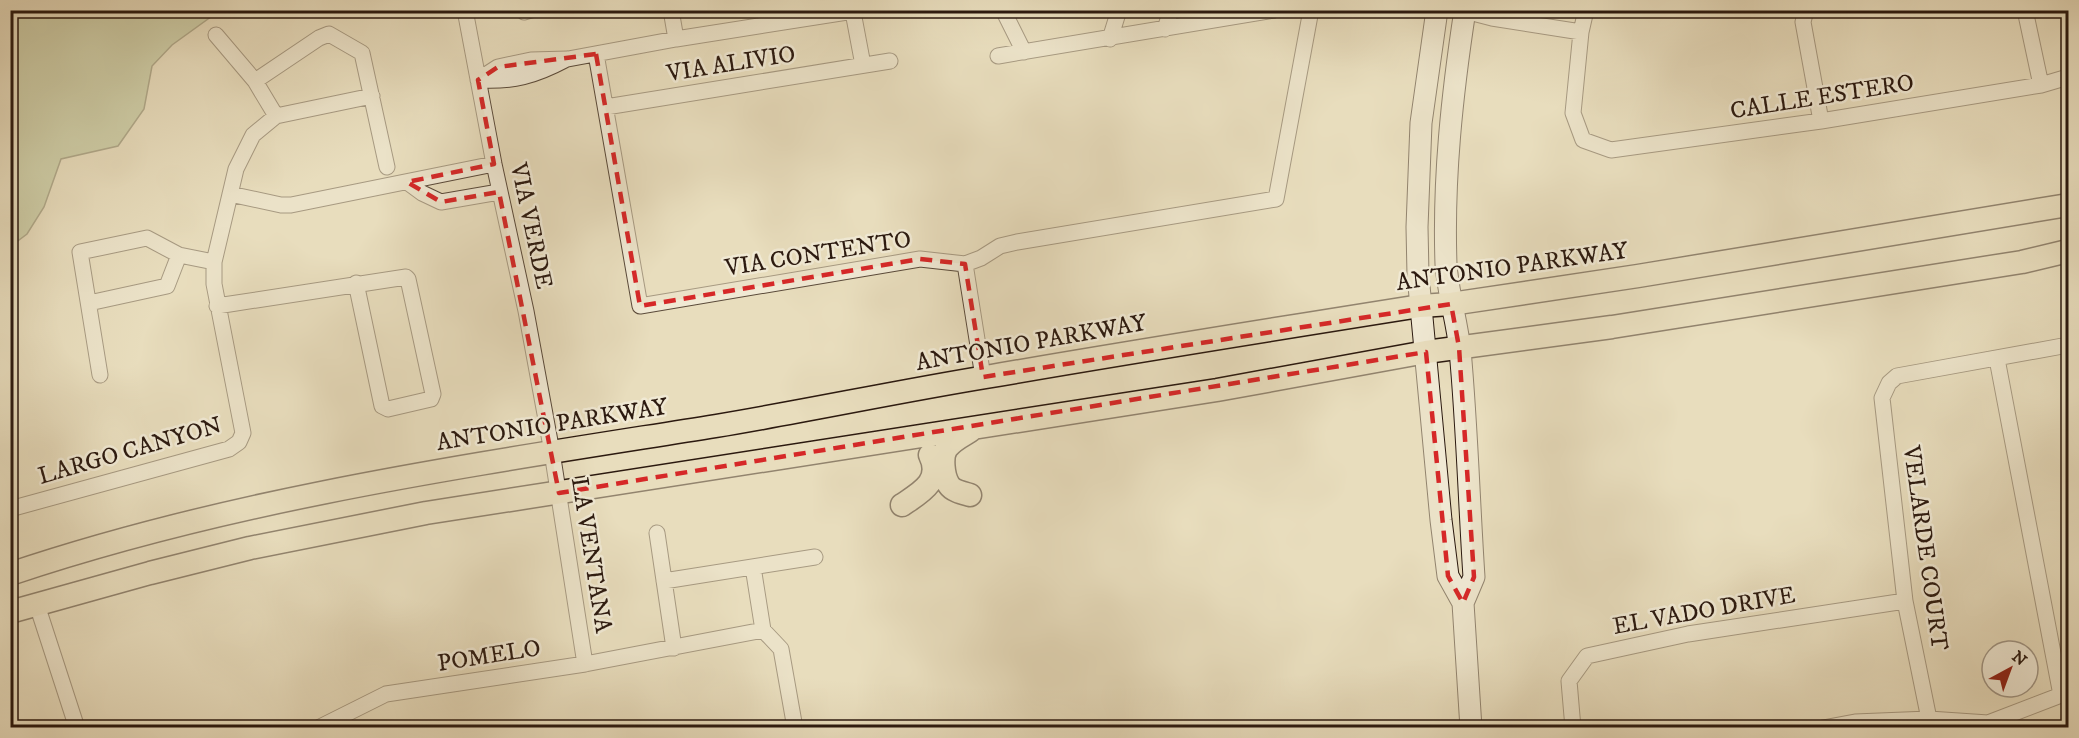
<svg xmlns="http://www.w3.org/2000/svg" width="2079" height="738" font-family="'IM FELL DW Pica',serif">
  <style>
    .green { fill: #b4c292; stroke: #706e50; stroke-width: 1.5 }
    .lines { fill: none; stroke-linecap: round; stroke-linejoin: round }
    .street-casing { stroke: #5a4a3a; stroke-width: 17 }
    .secondary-casing { stroke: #2b190f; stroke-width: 23 }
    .primary-casing { stroke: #2b190f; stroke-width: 25 }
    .street { stroke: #f0e9d4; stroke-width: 15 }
    .secondary { stroke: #f0e9d4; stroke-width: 21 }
    .primary { stroke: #e8ddbd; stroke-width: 22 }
    .marked { fill: none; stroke: #d62828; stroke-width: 4.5; stroke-dasharray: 12 8; stroke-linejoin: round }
    .labels { text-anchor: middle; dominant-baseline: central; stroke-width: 5; stroke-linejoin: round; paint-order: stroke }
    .street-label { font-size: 24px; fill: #2b190f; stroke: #f0e9d4 }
  </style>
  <rect width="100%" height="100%" fill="#e8ddbd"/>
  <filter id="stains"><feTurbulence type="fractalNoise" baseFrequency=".00333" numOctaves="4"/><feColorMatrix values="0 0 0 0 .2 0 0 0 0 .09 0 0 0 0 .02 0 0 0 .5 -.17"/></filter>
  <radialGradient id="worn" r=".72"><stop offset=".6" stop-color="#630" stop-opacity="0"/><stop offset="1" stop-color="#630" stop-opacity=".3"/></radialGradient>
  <!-- green -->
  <path class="green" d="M11,10L219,11L172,45L152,66L144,109L118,146L61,159L44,207L27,234L11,246Z"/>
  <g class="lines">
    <!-- street casing -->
    <g class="street-casing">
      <path id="street" d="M465,10L494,164L526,311L552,452L585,664
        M671,10L676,39
        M1003,10L1024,52
        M1586,10L1581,32L1573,113L1583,140L1611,150L1821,121L2041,85L2068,77
        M1806,10L1803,22L1821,121
        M2025,10L2041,85
        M1465,11L1492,18L1581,32
        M524,12L531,10
        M853,12L863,65
        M1165,29L1171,10
        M216,35L255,81
        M1110,39L1119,10
        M596,54L640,306L920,259L965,264L981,258L1000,246L1017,242L1276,199L1311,10
        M998,56L1274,10
        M478,80L498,67L531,60L568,59L676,39L860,10
        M478,80C513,82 535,76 565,60
        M606,107L890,61
        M276,116L255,81L319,38L329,34L362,53L387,167
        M407,182L422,193L441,202L499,192
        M230,194L281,205H291L494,164
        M965,264L983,377
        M89,303L167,286L179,255
        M217,306L406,277L408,279L433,394L431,399L388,409L382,406L356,283
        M1997,359L2061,695
        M100,375L80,252L147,238L179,255L214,262
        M10,509L229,449L239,442L243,433L214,284V262L236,169L253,135L276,116L372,96
        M657,533L674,648
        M753,567L763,630
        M664,581L815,557
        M37,605L77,728
        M763,630L781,649L795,728
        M1929,719L1905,601L1882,398L1889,383L1897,376L2068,345
        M318,728L386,694L585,664L763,630
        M1573,728L1569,681L1587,656L1688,634L1905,601
        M1823,728L1855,722L1929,719L1988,723L2061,695L2068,690"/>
    </g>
    <!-- secondary casing -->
    <g class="secondary-casing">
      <path id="secondary" d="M1437,10L1421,123L1417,227L1418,275L1441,520L1448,576L1463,603L1471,728
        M1463,603L1474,577C1469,502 1467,425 1460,350C1457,321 1448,294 1446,264C1443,179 1452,95 1465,10"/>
    </g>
    <!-- primary casing -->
    <g class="primary-casing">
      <path id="primary" d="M970,495C963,493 953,491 949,485C943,476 941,456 947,448C953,440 962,436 970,431
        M902,505C920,493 943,481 930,455
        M10,574C239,497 478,464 716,426C806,411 895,392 986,377C1130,352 1275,329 1420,306L1451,304L1638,276L2068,205
        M10,612L150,573L250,548L426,513L1217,390L1426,352L1612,327L2022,262L2068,251"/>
    </g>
    <!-- street -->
    <use href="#street" class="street"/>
    <!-- secondary -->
    <use href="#secondary" class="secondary"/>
    <!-- primary -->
    <use href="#primary" class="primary"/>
  </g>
  <!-- marked area -->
  <path d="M0 0H2079V738H0ZM596,54L640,306L920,259L965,264L983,377L1451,304L1459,347L1474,577L1463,603L1448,576L1426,352L559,493L499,192L441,202L407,182L494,164L478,80L498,67Z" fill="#e8ddbd" fill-opacity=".55" fill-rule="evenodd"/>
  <path class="marked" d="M596,54L640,306L920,259L965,264L983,377L1451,304L1459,347L1474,577L1463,603L1448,576L1426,352L559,493L499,192L441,202L407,182L494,164L478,80L498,67Z"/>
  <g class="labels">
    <!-- street labels -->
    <g class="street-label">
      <text transform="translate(731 64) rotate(-9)">VIA ALIVIO</text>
      <text transform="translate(1822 97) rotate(-9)">CALLE ESTERO</text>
      <text transform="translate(531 226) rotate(78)">VIA VERDE</text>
      <text transform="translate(818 254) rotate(-9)">VIA CONTENTO</text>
      <text transform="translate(1512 267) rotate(-8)">ANTONIO PARKWAY</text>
      <text transform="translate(1031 343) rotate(-10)">ANTONIO PARKWAY</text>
      <text transform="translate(552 425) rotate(-9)">ANTONIO PARKWAY</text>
      <text transform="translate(130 451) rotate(-16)">LARGO CANYON</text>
      <text transform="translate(1925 548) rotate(82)">VELARDE COURT</text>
      <text transform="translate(591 555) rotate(81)">LA VENTANA</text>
      <text transform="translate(1704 611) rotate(-10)">EL VADO DRIVE</text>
      <text transform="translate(489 656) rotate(-9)">POMELO</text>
    </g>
  </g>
  <!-- margin -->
  <rect width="2079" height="738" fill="none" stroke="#e8ddbd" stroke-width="36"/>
  <rect x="12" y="12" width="2055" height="714" fill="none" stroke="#2b190f" stroke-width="3"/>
  <rect x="18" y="18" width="2043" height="702" fill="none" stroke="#2b190f" stroke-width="1.5"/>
  <!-- north arrow -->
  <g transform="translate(2010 669) rotate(41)"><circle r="28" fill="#f0e9d4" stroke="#a19685" stroke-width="1.5"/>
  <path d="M0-4.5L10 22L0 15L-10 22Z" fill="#8f2418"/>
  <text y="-9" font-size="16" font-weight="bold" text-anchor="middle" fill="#2b190f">N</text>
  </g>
  <rect width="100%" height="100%" filter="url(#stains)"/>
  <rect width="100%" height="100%" fill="url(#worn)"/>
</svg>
